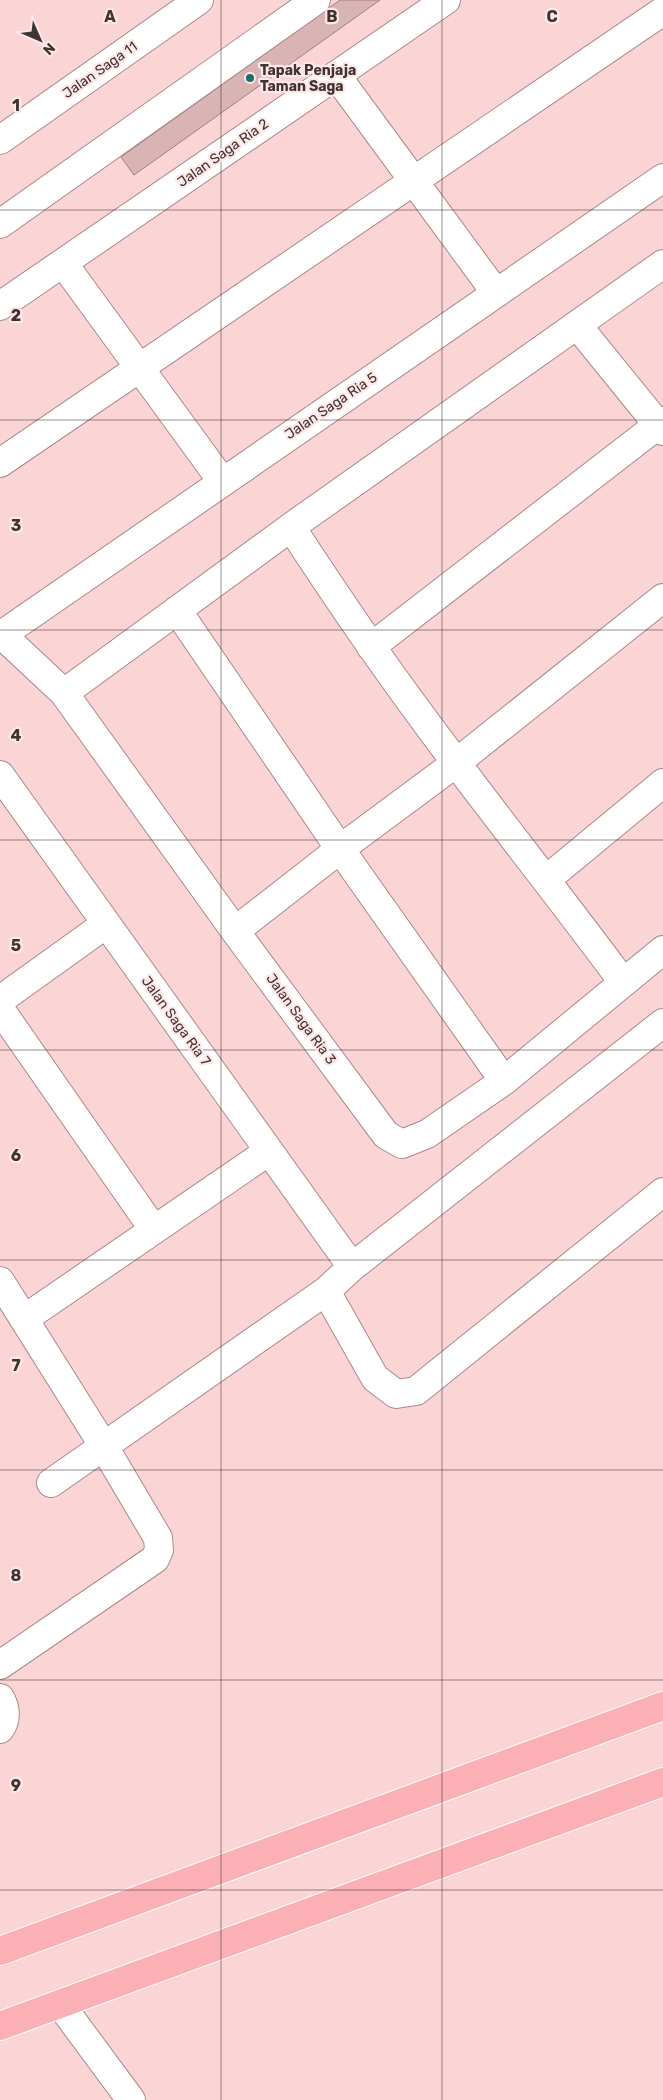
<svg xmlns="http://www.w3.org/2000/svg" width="663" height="2100" font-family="Rubik,sans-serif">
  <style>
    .building { fill: #d8b4b4; stroke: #a17f80 }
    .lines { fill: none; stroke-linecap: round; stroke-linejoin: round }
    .minor-casing { stroke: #aa8889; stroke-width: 30 }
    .major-casing { stroke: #fff; stroke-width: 30 }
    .minor { stroke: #fff; stroke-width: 28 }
    .major { stroke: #fbb0b6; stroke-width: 28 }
    .grid { fill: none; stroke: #413333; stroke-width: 1; stroke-opacity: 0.55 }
    .poi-dot { fill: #1f6b6d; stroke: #fee7e7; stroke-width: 2 }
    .labels { text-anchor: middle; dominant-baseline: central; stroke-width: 4.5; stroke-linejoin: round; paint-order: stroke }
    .street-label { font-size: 14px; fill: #413333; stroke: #fee7e7 }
    .poi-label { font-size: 14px; font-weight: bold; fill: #413333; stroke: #fee7e7; text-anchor: start }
    .grid-label { font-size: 16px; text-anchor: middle; font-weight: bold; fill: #413333; stroke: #fee7e7; stroke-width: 4.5; stroke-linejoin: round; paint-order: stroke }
  </style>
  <rect width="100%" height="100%" fill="#fbd5d6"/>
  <!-- building -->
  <path class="building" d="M340,0H380L134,175L121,157Z"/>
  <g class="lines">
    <!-- minor casing -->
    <g class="minor-casing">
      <path id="minor" d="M336,75L496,293
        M0,140L199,0
        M0,224L316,0
        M63,263L222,481
        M0,306L446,0
        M577,325L663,431
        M0,463L663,11
        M291,527C317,567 344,607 371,646C451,761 540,870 623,982
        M177,610L340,849L504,1081
        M2,635L64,693L235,931L386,1135L402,1144L427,1134L504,1081L663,950
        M0,636L663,178
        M371,647L663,421
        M64,693L291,527L663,264
        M0,775L352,1267
        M547,879L663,783
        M235,931L340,849L456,763L663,598
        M0,1000L106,924
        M0,1009L154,1230
        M0,1281L103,1445L158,1538L159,1550L155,1559L0,1665
        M326,1291L375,1378L396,1394L416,1391L663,1192
        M24,1319L269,1151
        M51,1483L326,1291L352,1267L663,1023
        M0,1698C6,1708 7,1719 0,1729
        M60,2004L131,2100"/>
    </g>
    <!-- major casing -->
    <g class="major-casing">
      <path id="major" d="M0,1951L663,1706
        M0,2026L663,1782"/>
    </g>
    <!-- minor -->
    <use href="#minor" class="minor"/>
    <!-- major -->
    <use href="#major" class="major"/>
  </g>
  <!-- grid -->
  <path class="grid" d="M221,0V2100M442,0V2100M0,210H663M0,420H663M0,630H663M0,840H663M0,1050H663M0,1260H663M0,1470H663M0,1680H663M0,1890H663"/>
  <!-- markers -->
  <circle class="poi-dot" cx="250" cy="78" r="5"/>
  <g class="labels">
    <!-- street labels -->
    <g class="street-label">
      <text transform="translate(100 70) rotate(-35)">Jalan Saga 11</text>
      <text transform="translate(223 153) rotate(-35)">Jalan Saga Ria 2</text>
      <text transform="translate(331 406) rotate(-34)">Jalan Saga Ria 5</text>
      <text transform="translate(301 1019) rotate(54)">Jalan Saga Ria 3</text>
      <text transform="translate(176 1021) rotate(54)">Jalan Saga Ria 7</text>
    </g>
    <!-- poi labels -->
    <g class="poi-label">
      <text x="260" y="70">Tapak Penjaja<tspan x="260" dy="16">Taman Saga</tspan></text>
    </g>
  </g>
  <g class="grid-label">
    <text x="110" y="22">A</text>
    <text x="332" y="22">B</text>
    <text x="552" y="22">C</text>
    <text x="16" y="111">1</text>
    <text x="16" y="321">2</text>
    <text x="16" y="531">3</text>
    <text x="16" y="741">4</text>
    <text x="16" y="951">5</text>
    <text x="16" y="1161">6</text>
    <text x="16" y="1371">7</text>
    <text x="16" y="1581">8</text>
    <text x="16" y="1791">9</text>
  </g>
  <!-- north arrow -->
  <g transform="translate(40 40) rotate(135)" stroke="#fee7e7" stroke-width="4" paint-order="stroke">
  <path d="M0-4L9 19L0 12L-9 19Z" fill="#413333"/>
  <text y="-8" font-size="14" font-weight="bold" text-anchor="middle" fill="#413333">N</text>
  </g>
</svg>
